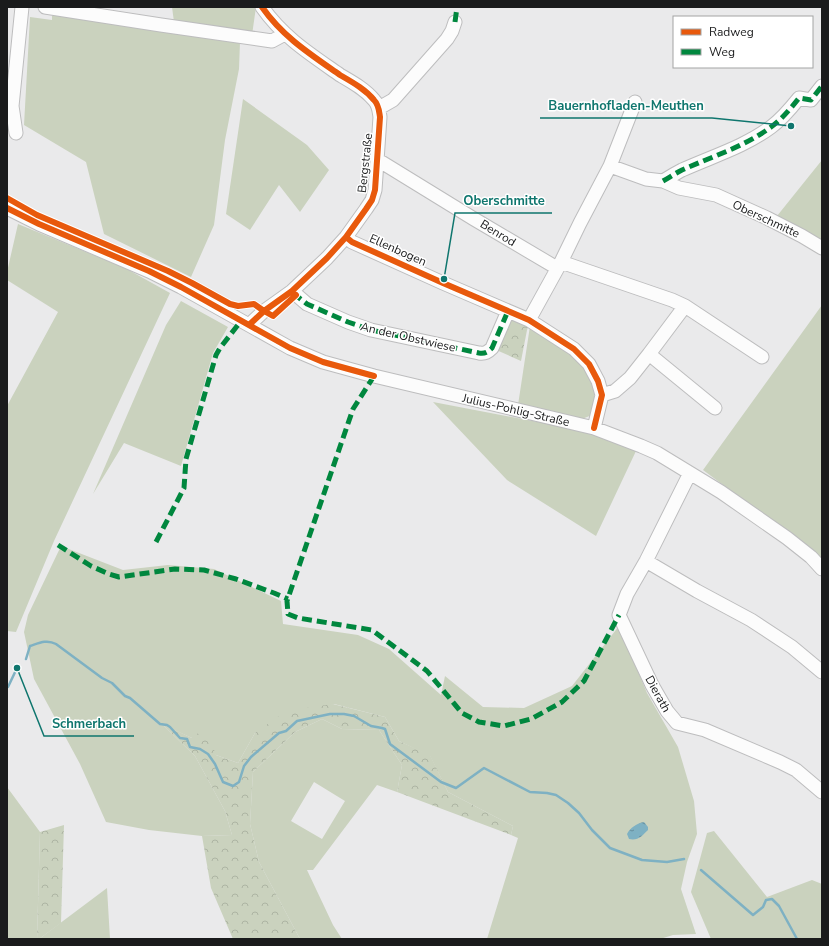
<svg xmlns="http://www.w3.org/2000/svg" width="829" height="946" font-family="'Nunito Sans',sans-serif">
  <style>
    .grass { fill: #cad2be; fill-rule: evenodd }
    .forest { fill: url(#forest-crowns) }
    .water { fill: url(#water-ripples) }
    .lines { fill: none; stroke-linecap: round; stroke-linejoin: round }
    .stream { stroke: #7eb1c3; stroke-width: 2.5 }
    .minor-casing { stroke: #bdbdbe; stroke-width: 15 }
    .minor { stroke: #fcfcfc; stroke-width: 13 }
    .quiet { stroke: #00873e; stroke-width: 5; stroke-dasharray: 10 5; stroke-linecap: butt }
    .cycleway-casing { stroke: #fff; stroke-width: 8 }
    .cycleway { stroke: #e8590c; stroke-width: 6 }
    .labels { text-anchor: middle; dominant-baseline: central; stroke-width: 3; stroke-linejoin: round; paint-order: stroke }
    .street-label { font-size: 12px; fill: #1a1b1c; stroke: #fff }
    .leader { fill: none; stroke: #0f766e; stroke-width: 1.5 }
    .callout-dot { fill: #0f766e; stroke: #fff; stroke-width: 1.5 }
    .callout-label { font-size: 13px; text-anchor: middle; font-weight: bold; fill: #0f766e; stroke: #fff; stroke-width: 3; stroke-linejoin: round; paint-order: stroke }
  </style>
  <defs>
    <pattern id="forest-crowns" width="20" height="18" patternUnits="userSpaceOnUse"><rect width="20" height="18" fill="#cad2be"/><path d="M2 6a3 3 0 1 1 6 0M12 15a3 3 0 1 1 6 0" fill="none" stroke="#adb4a3"/></pattern>
    <pattern id="water-ripples" width="26" height="14" patternUnits="userSpaceOnUse"><rect width="26" height="14" fill="#7eb1c3"/><path d="M2 4q2-2 4 0t4 0M15 11q2-2 4 0t4 0" fill="none" stroke="#668f9e"/></pattern>
  </defs>
  <rect width="100%" height="100%" fill="#eaeaeb"/>
  <!-- grass -->
  <path class="grass" d="M172,7H256L252,35L174,22Z
    M56,12L240,42L239,69L225,140L214,225L191,277L104,234L86,162L24,125L30,17L52,20V16Z
    M243,99L307,145L329,170L300,212L279,185L250,230L226,214Z
    M822,160V244L777,216Z
    M18,224L125,268L170,293L54,541L16,632L7,631V406L58,312L7,280V272Z
    M181,301L228,327L213,353L181,466L124,443L93,494L166,325Z
    M822,305V560L817,555L703,470Z
    M530,326L573,355L584,367L596,385L592,415L582,419L518,405Z
    M433,402L590,432L636,451L596,536L507,480Z
    M61,546L123,570L168,565L214,569L281,601L283,624L358,635L389,649L441,695L445,676L483,707L524,708L572,686L619,626L647,693L678,747L694,801L697,834L687,862L681,889L696,934L673,935L660,939H487L518,838L511,835L513,826L448,792L430,756L399,741L385,717L334,704L255,733L238,763L216,755L192,738L163,725L195,756L225,811L232,835L202,836L149,830L106,822L80,764L34,679L24,632L28,615Z
    M322,719L342,729L379,730L402,765L397,792L377,785L313,870H307L333,925L342,939H300L259,862L250,824L253,772L295,732ZM314,782L345,801L322,839L291,821Z
    M7,787L40,832L37,939H7Z
    M714,831L767,897L812,880L822,884V939H711L691,892L707,833Z
    M107,888L110,939H39Z"/>
  <!-- forest -->
  <path class="forest" d="M514,319L528,325L521,361L494,349L508,321Z
    M333,704L385,717L399,741L430,755L448,792L513,826L511,835L397,792L402,765L379,730L342,729L322,719L295,732L253,772L250,824L259,862L300,939H233L211,888L202,836L232,835L225,811L195,756L162,724L192,738L206,727L216,755L238,763L255,733L286,711Z
    M64,825L61,923L39,939H37L40,832Z"/>
  <!-- water -->
  <path class="water" d="M644,822L648,827V830C642,836 638,841 629,839L627,834C630,828 637,823 644,822Z"/>
  <g class="lines">
    <!-- stream -->
    <path class="stream" d="M26,659L30,646C39,643 47,639 56,644L102,678L112,683L125,696L130,698L160,724L167,725L170,727L180,738L187,739L190,747L200,749L208,754L215,764L223,782L233,786L239,782L244,766L251,757L279,733L286,731L297,721L330,714H344L354,716L371,726L382,728L385,729L390,744L441,782L456,788L484,768L530,792L547,793L556,795L568,803L579,813L592,830L610,848L642,860L667,862L684,859
      M8,687L17,668
      M701,870L753,915L763,907L766,900L772,899L779,906L797,939"/>
    <!-- minor casing -->
    <g class="minor-casing">
      <path id="minor" d="M45,7L161,25L272,41L285,34
        M379,108L393,100L447,39L452,31L455,22
        M16,133L12,106L22,7
        M378,160L474,219L557,268
        M610,166L646,179L663,181L679,188L716,195L767,218L802,236L822,248
        M663,181C670,177 676,173 682,170C713,156 744,147 771,127C782,119 791,108 799,98L811,100L822,86
        M7,208L39,224L149,271L181,287L290,348L323,362L374,376L594,428L641,446L657,453L721,492L787,538L811,557L822,569
        M346,237L352,242L443,283L529,320L574,349L589,364L598,381L602,395L594,428
        M561,262L672,300L685,306L762,357
        M292,291L307,304L348,322L371,330L479,353C485,354 488,352 492,348L508,311
        M685,306L649,354L715,408
        M529,320L561,262L580,223L610,166L635,102
        M249,325L264,311L292,291L327,258L346,237L366,209L372,200L375,190L380,117C379,111 379,105 374,100C365,89 352,82 340,75C310,54 283,37 262,7
        M602,395L615,391L630,378L649,354
        M690,473L646,561L627,594L619,615L652,685L667,711L677,723L705,730L780,762L796,770L822,792
        M646,561L697,591L751,620L792,647L822,672"/>
    </g>
    <!-- minor -->
    <use href="#minor" class="minor"/>
    <!-- quiet -->
    <path class="quiet" d="M455,22L457,7
      M663,181C670,177 676,173 682,170C713,156 744,147 771,127C782,119 791,108 799,98L811,100L822,86
      M293,293L307,304L348,322L371,330L479,353C485,354 488,352 492,348L508,311
      M374,376L353,409L287,601L288,614L298,618L372,630L427,671L462,713L479,722L504,726L531,719L562,702L584,681L619,615
      M156,542L184,488L186,459L216,355L220,348L241,321
      M58,545L91,566L109,574L119,577L175,569L204,570L236,579L274,593L288,599"/>
    <!-- cycleway casing -->
    <g class="cycleway-casing">
      <path id="cycleway" d="M7,198L37,215L168,271L192,283L230,304L238,306L254,304L264,311L273,316L296,295
        M7,208L39,224L149,271L181,287L290,348L323,362L374,376
        M346,237L352,242L443,283L529,320L574,349L589,364L598,381L602,395L594,428
        M249,325L264,311L292,291L327,258L346,237L366,209L372,200L375,190L380,117C379,111 379,105 374,100C365,89 352,82 340,75C310,54 283,37 262,7"/>
    </g>
    <!-- cycleway -->
    <use href="#cycleway" class="cycleway"/>
  </g>
  <g class="labels">
    <!-- street labels -->
    <g class="street-label">
      <text transform="translate(365 163) rotate(-84)">Bergstraße</text>
      <text transform="translate(766 219) rotate(25)">Oberschmitte</text>
      <text transform="translate(498 233) rotate(31)">Benrod</text>
      <text transform="translate(398 250) rotate(24)">Ellenbogen</text>
      <text transform="translate(408 337) rotate(13)">An der Obstwiese</text>
      <text transform="translate(516 410) rotate(13)">Julius-Pohlig-Straße</text>
      <text transform="translate(658 694) rotate(61)">Dierath</text>
    </g>
  </g>
  <!-- callouts -->
  <path class="leader" d="M791 126L712 118H540M444 279L455 213H552M17 668L44 736H134"/>
  <g class="callout-dot">
    <circle cx="791" cy="126" r="4"/>
    <circle cx="444" cy="279" r="4"/>
    <circle cx="17" cy="668" r="4"/>
  </g>
  <g class="callout-label">
    <text x="626" y="110">Bauernhofladen-Meuthen</text>
    <text x="504" y="205">Oberschmitte</text>
    <text x="89" y="728">Schmerbach</text>
  </g>
  <!-- border -->
  <rect width="829" height="946" fill="none" stroke="#1a1b1c" stroke-width="16"/>
  <!-- legend -->
  <rect x="673" y="16" width="140" height="52" fill="#ffffff" stroke="#a3a4a4"/>
  <rect x="681" y="29" width="20" height="6" fill="#e8590c" stroke="#a3a4a4"/>
  <text x="709" y="36" font-size="12" fill="#1a1b1c">Radweg</text>
  <rect x="681" y="49" width="20" height="6" fill="#00873e" stroke="#a3a4a4"/>
  <text x="709" y="56" font-size="12" fill="#1a1b1c">Weg</text>
</svg>
